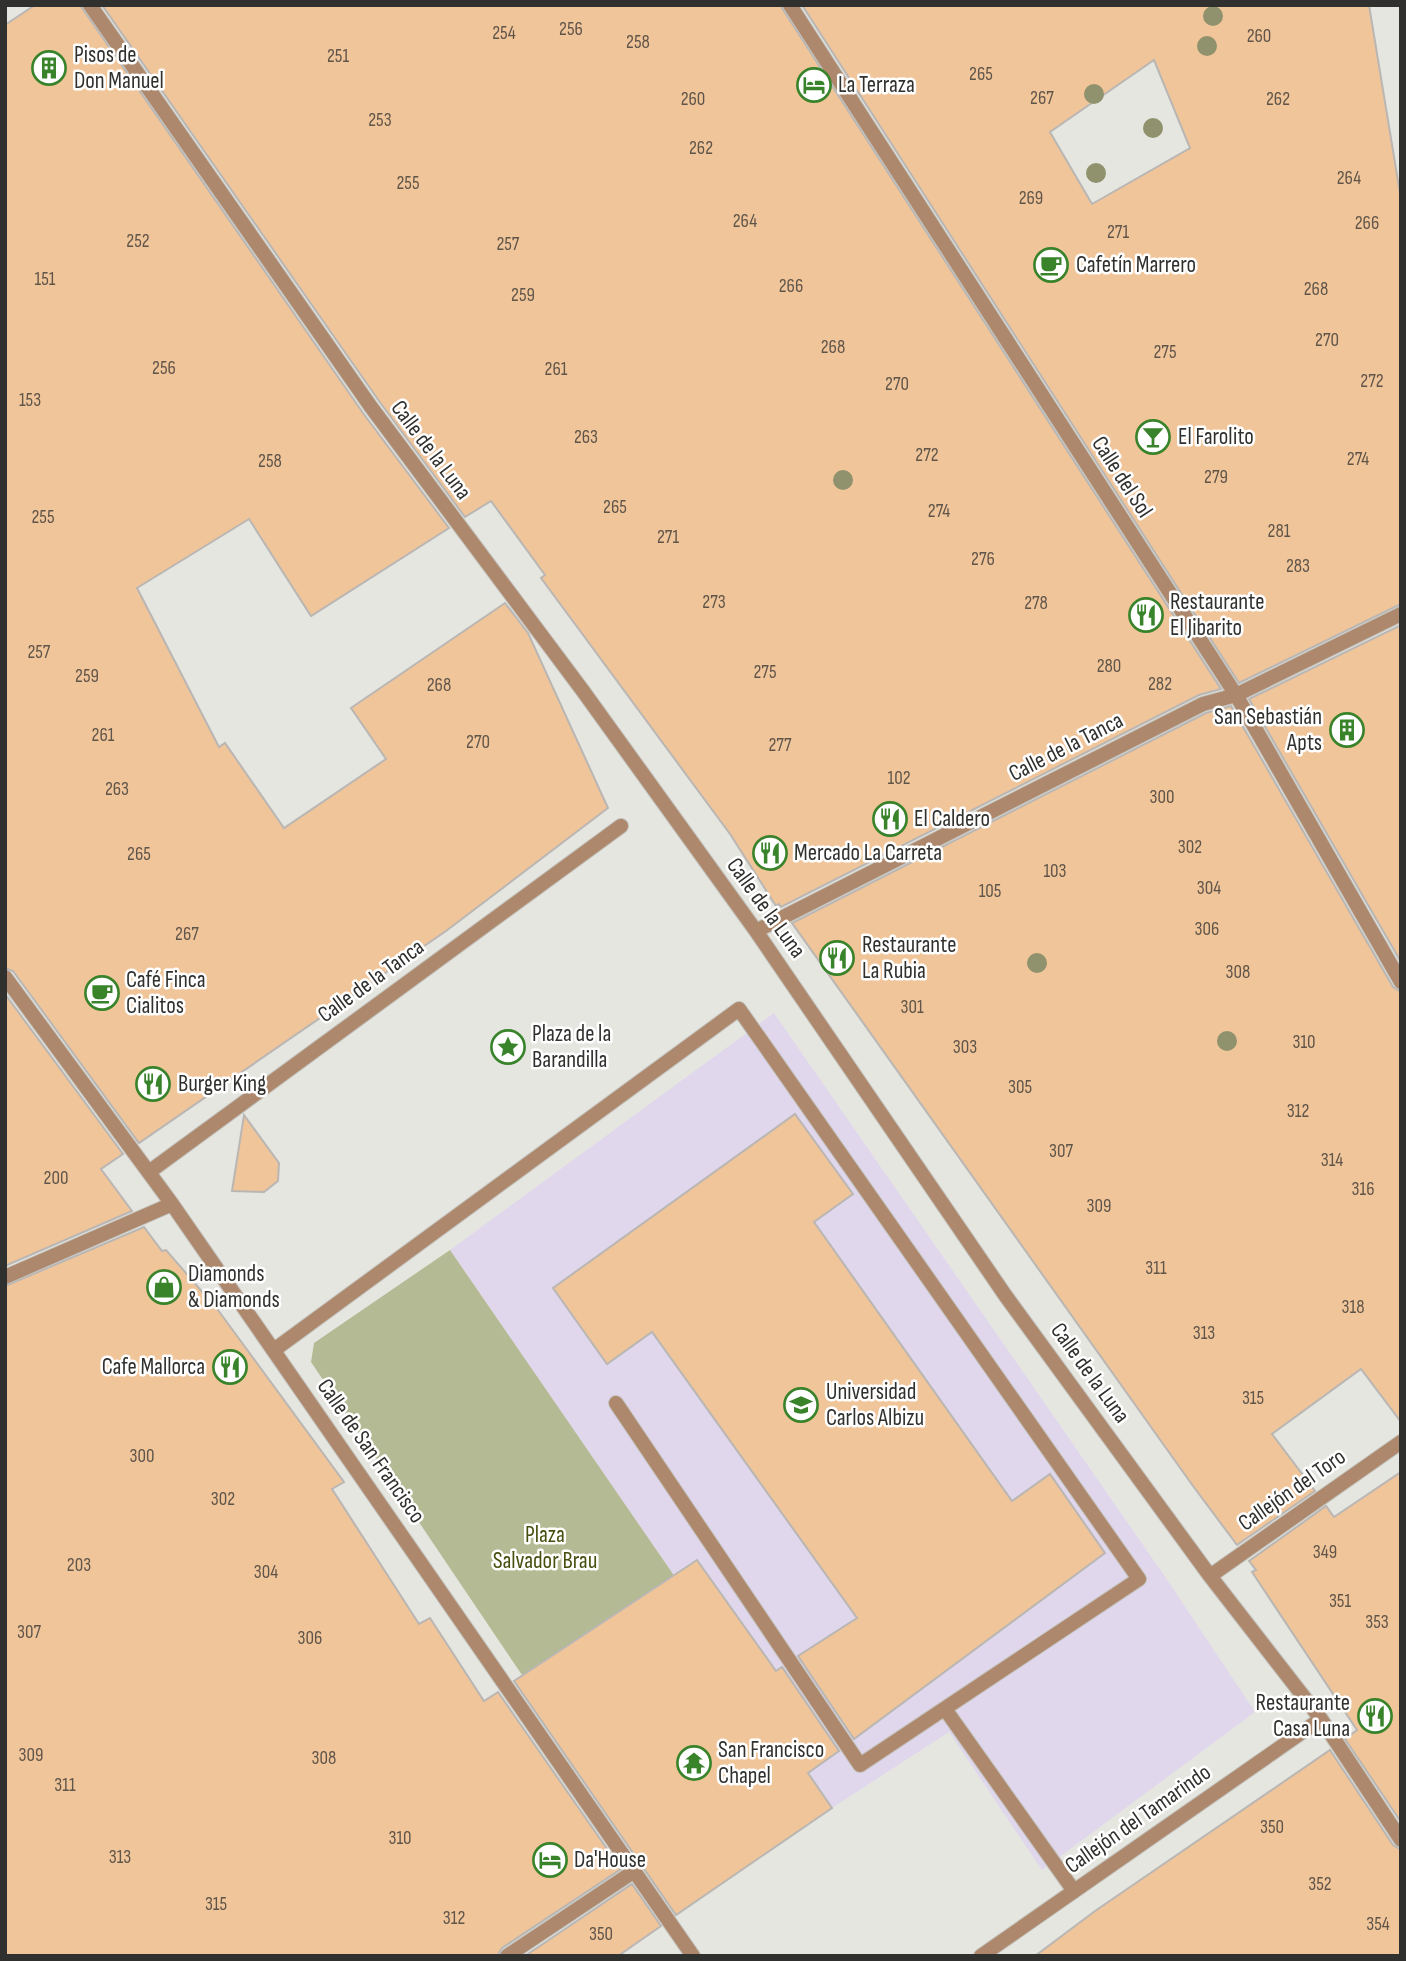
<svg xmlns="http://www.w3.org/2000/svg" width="1406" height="1961" font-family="'Sofia Sans Condensed',sans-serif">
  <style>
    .education { fill: #e0d7ec }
    .green { fill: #b4ba93 }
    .building { fill: #f1c59a; stroke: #b9b6b3; stroke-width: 2; fill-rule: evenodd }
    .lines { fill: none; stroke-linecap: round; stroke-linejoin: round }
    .lane-casing { stroke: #c2c2bd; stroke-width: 16 }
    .street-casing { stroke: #c2c2bd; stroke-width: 16 }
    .lane { stroke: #ae886c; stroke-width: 14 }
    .street { stroke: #ae886c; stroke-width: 14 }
    .tree { fill: #8f926c }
    .labels { text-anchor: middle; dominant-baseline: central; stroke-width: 5; stroke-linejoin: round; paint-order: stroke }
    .number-label { font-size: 19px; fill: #605549 }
    .poi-label { font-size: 23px; fill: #30302e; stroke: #fff; text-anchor: start }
    .street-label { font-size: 23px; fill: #30302e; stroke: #fff }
    .park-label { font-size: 23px; fill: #484e0d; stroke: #fff }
  </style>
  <rect width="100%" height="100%" fill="#e6e6e1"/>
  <!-- education -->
  <path class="education" d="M774,1013L1168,1581L1255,1712L1042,1870L949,1732L832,1808L730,1658L754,1641L697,1561L675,1577L450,1250Z"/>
  <!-- green -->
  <path class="green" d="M450,1250L675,1577L522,1675L311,1362L314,1343Z"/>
  <!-- building -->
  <path class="building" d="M35,5H80L363,413L449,528L311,616L249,519L137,588L219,747L225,743L284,828L386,759L351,708L505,603L528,633L608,808L446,931L139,1143L13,971L5,968V25Z
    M102,5H780L1221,689L1199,695L781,907L779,904L776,906L730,834L541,578L545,575L491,501L465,517L379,401Z
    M802,5H1369L1401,199V604L1239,683ZM1154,60L1190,148L1092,204L1050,132Z
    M1401,625V962L1249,699Z
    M1231,706L1393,987L1401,992V1422L1361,1369L1272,1434L1315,1491L1237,1545L1193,1486L792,923L1206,713Z
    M5,994L123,1154L101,1169L132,1211L5,1266Z
    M795,1114L853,1194L814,1222L1012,1501L1050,1474L1105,1553L854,1739L798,1656L857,1618L652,1332L607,1364L553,1288Z
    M244,1115L279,1163L278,1181L264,1192L232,1191Z
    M144,1227L162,1251L166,1250L218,1310L344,1482L332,1489L419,1624L430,1618L484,1701L498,1692L621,1869L502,1948L497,1956H5V1286Z
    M1401,1472V1822L1345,1739L1357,1730L1252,1572L1256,1570L1249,1561L1326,1506L1334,1517Z
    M697,1560L776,1671L782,1667L839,1751L808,1773L832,1808L676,1915L514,1681Z
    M1330,1750L1393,1845L1401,1850V1956H1035L1095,1911Z
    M632,1884L661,1926L618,1956H525Z"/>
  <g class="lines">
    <!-- lane casing -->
    <g class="lane-casing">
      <path id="lane" d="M274,1350L739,1009L1139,1579L860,1765L616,1403
        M945,1709L1074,1891"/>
    </g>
    <!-- street casing -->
    <g class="street-casing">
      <path id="street" d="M90,5L371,407L583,691L756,931L1005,1295L1210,1576L1321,1719L1401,1840
        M790,5L1236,695L1401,982
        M756,931L1203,704L1236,695L1401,614
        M5,977L172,1204L693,1956
        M149,1172L621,826
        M5,1277L172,1204
        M1210,1576L1401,1442
        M507,1956L633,1872
        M981,1956L1321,1719"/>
    </g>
    <!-- lane -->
    <use href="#lane" class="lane"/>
    <!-- street -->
    <use href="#street" class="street"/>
  </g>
  <!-- trees -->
  <g class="tree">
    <circle cx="1213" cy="16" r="10"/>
    <circle cx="1207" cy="46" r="10"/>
    <circle cx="1094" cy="94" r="10"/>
    <circle cx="1153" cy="128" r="10"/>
    <circle cx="1096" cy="173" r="10"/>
    <circle cx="843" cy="480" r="10"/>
    <circle cx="1037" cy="963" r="10"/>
    <circle cx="1227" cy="1041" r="10"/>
  </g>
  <!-- icons -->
  <defs>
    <g id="building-ring" transform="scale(1.75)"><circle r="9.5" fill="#fff" stroke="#39832b" stroke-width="1.5"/><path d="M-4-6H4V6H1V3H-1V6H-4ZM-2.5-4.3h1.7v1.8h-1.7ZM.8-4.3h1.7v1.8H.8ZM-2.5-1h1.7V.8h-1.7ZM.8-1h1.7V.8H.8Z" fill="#39832b"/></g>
    <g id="hotel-ring" transform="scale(1.75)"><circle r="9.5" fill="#fff" stroke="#39832b" stroke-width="1.5"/><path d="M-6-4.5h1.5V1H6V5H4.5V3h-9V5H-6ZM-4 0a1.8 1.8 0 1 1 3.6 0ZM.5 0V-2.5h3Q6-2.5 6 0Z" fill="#39832b"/></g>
    <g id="cafe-ring" transform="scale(1.75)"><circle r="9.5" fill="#fff" stroke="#39832b" stroke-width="1.5"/><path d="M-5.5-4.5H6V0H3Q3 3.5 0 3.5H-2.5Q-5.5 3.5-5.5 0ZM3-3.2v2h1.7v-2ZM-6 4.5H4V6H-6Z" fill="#39832b"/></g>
    <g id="bar-ring" transform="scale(1.75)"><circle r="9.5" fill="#fff" stroke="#39832b" stroke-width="1.5"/><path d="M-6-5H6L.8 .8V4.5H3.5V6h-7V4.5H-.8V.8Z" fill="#39832b"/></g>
    <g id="restaurant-ring" transform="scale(1.75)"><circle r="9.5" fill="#fff" stroke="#39832b" stroke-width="1.5"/><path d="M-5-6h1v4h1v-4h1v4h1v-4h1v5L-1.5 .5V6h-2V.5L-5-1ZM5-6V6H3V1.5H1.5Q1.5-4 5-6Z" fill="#39832b"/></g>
    <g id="sight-ring" transform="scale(1.75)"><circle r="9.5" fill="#fff" stroke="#39832b" stroke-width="1.5"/><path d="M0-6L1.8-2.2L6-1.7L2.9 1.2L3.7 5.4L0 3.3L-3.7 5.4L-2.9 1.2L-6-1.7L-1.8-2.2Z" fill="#39832b"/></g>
    <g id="shop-ring" transform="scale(1.75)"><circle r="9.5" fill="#fff" stroke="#39832b" stroke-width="1.5"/><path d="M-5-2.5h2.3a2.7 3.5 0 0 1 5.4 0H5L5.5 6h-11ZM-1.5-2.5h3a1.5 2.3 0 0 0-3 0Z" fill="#39832b"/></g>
    <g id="university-ring" transform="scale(1.75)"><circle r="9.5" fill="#fff" stroke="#39832b" stroke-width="1.5"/><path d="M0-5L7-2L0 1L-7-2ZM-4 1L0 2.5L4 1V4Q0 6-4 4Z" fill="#39832b"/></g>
    <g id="temple-ring" transform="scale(1.75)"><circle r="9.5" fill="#fff" stroke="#39832b" stroke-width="1.5"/><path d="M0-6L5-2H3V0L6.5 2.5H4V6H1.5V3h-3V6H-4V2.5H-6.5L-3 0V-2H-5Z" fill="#39832b"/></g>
  </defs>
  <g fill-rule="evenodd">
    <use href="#building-ring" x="49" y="68"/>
    <use href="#hotel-ring" x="814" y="85"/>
    <use href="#cafe-ring" x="1051" y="265"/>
    <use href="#bar-ring" x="1153" y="437"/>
    <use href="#restaurant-ring" x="1146" y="615"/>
    <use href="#building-ring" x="1347" y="730"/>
    <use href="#restaurant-ring" x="890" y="819"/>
    <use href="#restaurant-ring" x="770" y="853"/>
    <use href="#restaurant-ring" x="837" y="958"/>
    <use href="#cafe-ring" x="102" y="993"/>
    <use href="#sight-ring" x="508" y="1047"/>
    <use href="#restaurant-ring" x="153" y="1084"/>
    <use href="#shop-ring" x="164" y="1287"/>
    <use href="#restaurant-ring" x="230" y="1367"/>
    <use href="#university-ring" x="801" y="1405"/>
    <use href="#restaurant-ring" x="1375" y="1716"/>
    <use href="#temple-ring" x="694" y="1763"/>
    <use href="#hotel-ring" x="550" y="1860"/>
  </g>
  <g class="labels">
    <!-- number labels -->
    <g class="number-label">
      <text x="571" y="29">256</text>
      <text x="504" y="33">254</text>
      <text x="1259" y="36">260</text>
      <text x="638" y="42">258</text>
      <text x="338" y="56">251</text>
      <text x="981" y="74">265</text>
      <text x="1042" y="98">267</text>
      <text x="693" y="99">260</text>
      <text x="1278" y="99">262</text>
      <text x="380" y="120">253</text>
      <text x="701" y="148">262</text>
      <text x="1349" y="178">264</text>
      <text x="408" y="183">255</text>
      <text x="1031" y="198">269</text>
      <text x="745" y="221">264</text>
      <text x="1367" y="223">266</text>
      <text x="1118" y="232">271</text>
      <text x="138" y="241">252</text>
      <text x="508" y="244">257</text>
      <text x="45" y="279">151</text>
      <text x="791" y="286">266</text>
      <text x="1316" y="289">268</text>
      <text x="523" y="295">259</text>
      <text x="1327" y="340">270</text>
      <text x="833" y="347">268</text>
      <text x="1165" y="352">275</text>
      <text x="164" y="368">256</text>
      <text x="556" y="369">261</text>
      <text x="1372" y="381">272</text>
      <text x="897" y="384">270</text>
      <text x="30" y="400">153</text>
      <text x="586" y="437">263</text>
      <text x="927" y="455">272</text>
      <text x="1358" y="459">274</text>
      <text x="270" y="461">258</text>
      <text x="1216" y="477">279</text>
      <text x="615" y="507">265</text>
      <text x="939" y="511">274</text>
      <text x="43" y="517">255</text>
      <text x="1279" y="531">281</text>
      <text x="668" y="537">271</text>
      <text x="983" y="559">276</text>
      <text x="1298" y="566">283</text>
      <text x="714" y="602">273</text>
      <text x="1036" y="603">278</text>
      <text x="39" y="652">257</text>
      <text x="1109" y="666">280</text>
      <text x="765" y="672">275</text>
      <text x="87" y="676">259</text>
      <text x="1160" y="684">282</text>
      <text x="439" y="685">268</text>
      <text x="103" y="735">261</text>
      <text x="478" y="742">270</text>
      <text x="780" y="745">277</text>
      <text x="899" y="778">102</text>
      <text x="117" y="789">263</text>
      <text x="1162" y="797">300</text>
      <text x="1190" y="847">302</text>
      <text x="139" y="854">265</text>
      <text x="1055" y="871">103</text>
      <text x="1209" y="888">304</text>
      <text x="990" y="891">105</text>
      <text x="1207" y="929">306</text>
      <text x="187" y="934">267</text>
      <text x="1238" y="972">308</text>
      <text x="912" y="1007">301</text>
      <text x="1304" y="1042">310</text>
      <text x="965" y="1047">303</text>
      <text x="1020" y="1087">305</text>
      <text x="1298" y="1111">312</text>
      <text x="1061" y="1151">307</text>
      <text x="1332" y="1160">314</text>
      <text x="56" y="1178">200</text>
      <text x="1363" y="1189">316</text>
      <text x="1099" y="1206">309</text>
      <text x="1156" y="1268">311</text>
      <text x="1353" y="1307">318</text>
      <text x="1204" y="1333">313</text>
      <text x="1253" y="1398">315</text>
      <text x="142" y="1456">300</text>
      <text x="223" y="1499">302</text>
      <text x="1325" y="1552">349</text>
      <text x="79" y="1565">203</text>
      <text x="266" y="1572">304</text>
      <text x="1340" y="1601">351</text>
      <text x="1377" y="1622">353</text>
      <text x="29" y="1632">307</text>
      <text x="310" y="1638">306</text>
      <text x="31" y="1755">309</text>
      <text x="324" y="1758">308</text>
      <text x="65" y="1785">311</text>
      <text x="1272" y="1827">350</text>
      <text x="400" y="1838">310</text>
      <text x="120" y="1857">313</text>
      <text x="1320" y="1884">352</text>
      <text x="216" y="1904">315</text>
      <text x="454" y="1918">312</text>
      <text x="1378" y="1924">354</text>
      <text x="601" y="1934">350</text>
    </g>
    <!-- poi labels -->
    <g class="poi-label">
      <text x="74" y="55">Pisos de<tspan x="74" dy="26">Don Manuel</tspan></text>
      <text x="838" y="85">La Terraza</text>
      <text x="1076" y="265">Cafetín Marrero</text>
      <text x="1178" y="437">El Farolito</text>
      <text x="1170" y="602">Restaurante<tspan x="1170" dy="26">El Jibarito</tspan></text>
      <text x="1322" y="717" text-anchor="end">San Sebastián<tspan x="1322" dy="26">Apts</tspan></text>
      <text x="914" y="819">El Caldero</text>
      <text x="794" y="853">Mercado La Carreta</text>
      <text x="862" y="945">Restaurante<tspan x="862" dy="26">La Rubia</tspan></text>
      <text x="126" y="980">Café Finca<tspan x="126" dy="26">Cialitos</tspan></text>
      <text x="532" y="1034">Plaza de la<tspan x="532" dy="26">Barandilla</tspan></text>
      <text x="178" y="1084">Burger King</text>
      <text x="188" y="1274">Diamonds<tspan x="188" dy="26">&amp; Diamonds</tspan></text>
      <text x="205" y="1367" text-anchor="end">Cafe Mallorca</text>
      <text x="826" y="1392">Universidad<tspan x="826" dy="26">Carlos Albizu</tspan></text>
      <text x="1350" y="1703" text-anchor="end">Restaurante<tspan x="1350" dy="26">Casa Luna</tspan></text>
      <text x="718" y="1750">San Francisco<tspan x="718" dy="26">Chapel</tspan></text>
      <text x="574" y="1860">Da'House</text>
    </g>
    <!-- street labels -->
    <g class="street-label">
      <text transform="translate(431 450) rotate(53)">Calle de la Luna</text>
      <text transform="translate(1122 477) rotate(57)">Calle del Sol</text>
      <text transform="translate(1066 747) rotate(-27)">Calle de la Tanca</text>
      <text transform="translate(766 908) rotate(54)">Calle de la Luna</text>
      <text transform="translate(371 981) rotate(-36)">Calle de la Tanca</text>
      <text transform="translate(1090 1373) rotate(54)">Calle de la Luna</text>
      <text transform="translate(371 1451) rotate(55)">Calle de San Francisco</text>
      <text transform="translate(1292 1490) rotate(-35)">Callejón del Toro</text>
      <text transform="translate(1138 1819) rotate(-35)">Callejón del Tamarindo</text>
    </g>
    <!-- park labels -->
    <g class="park-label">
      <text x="545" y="1535">Plaza<tspan x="545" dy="26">Salvador Brau</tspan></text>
    </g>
  </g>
  <!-- border -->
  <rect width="1406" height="1961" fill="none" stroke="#30302e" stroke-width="14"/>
</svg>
